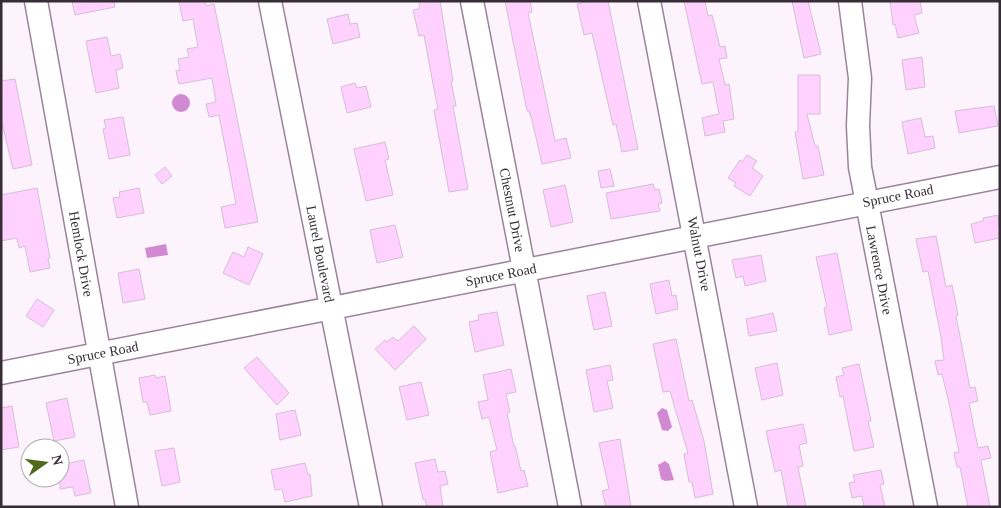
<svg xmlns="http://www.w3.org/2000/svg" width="1001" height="508" font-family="Georgia,serif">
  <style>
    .water { fill: #d189d2 }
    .building { fill: #ffd1ff; stroke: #d5bed5 }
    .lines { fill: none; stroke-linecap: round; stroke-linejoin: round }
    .minor-casing { stroke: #9a849a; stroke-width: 25 }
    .minor { stroke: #fff; stroke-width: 22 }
    .labels { text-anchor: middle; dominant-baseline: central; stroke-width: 4.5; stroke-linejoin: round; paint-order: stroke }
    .street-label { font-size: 14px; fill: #362d36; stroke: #fff }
  </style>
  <rect width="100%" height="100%" fill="#fdf3fd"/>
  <!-- water -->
  <path class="water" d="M172 103a9 9 0 1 1 18 0a9 9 0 1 1-18 0Z
    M166,244L168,255L147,258L145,248Z
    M662,408L667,410L672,427L668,431L662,430L657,413Z
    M665,461L669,464L674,480L665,481L661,479L658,465Z"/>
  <!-- building -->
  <path class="building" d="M72,1H114L115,7L75,15Z
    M179,1H205L206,6L214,4L258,222L225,228L221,207L236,204L219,115L209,117L206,104L216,102L212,78L179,84L176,71L180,70L178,59L189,57L187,49L198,47L193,19L183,21Z
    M420,1H440L453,81H451L456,106H453L468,189L449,192L434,110L438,109L433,84L424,35L419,36L413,10L419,9Z
    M505,1H530L532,12L528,13L555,141L566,138L571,158L542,164L532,120L529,111H527Z
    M589,1H608L638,149L622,152L616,124L613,125L592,33L584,35L577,4Z
    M684,1H705L708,16L712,15L720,47L725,46L727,58L719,59L725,85L729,84L734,119L723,121L725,132L705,136L702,118L719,114L713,82L702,84Z
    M792,1H808L821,54L804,58Z
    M890,1H920L922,13L914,15L919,33L898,38L895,24L893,25Z
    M348,14L350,24L357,23L360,37L333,44L327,19Z
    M107,37L111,56L120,54L123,68L116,70L119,88L96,93L86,41Z
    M922,57L925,87L906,90L902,60Z
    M798,75H820V114H807L815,146H818L824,175L803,179L795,132H798Z
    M15,79L32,165L13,169L1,119V81Z
    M355,83L357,88L366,86L371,107L347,113L341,87Z
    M994,106L998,126L959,133L955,111Z
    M123,117L130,155L109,159L103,129L106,128L104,120Z
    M921,118L925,137L933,136L935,148L908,154L902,122Z
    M385,142L389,159L385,160L393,195L366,201L354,149Z
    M747,155L757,161L752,168L763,176L750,196L734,186L736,183L728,178L740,160L742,162Z
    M165,167L172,176L162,184L155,175Z
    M610,169L614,186L601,188L598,171Z
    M653,184L655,190L659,189L662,203L658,204L660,211L611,219L606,193Z
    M565,185L573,222L551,227L543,190Z
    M37,188L50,258L48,259L50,268L30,272L25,246L19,248L17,238L1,241V195Z
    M139,188L144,213L117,218L113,198L120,197L119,192Z
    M998,215L1000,238L975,243L971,224L983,221V218Z
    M395,225L403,257L377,263L370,230Z
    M936,236L946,287L952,285L958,315L956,316L970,388L975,387L978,401L969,403L978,448L988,446L991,458L981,460L990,507H968L960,467H957L954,453L959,452L949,403L942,374L938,375L935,361L944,360L941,337L928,271L923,272L916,239Z
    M248,247L263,254L249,285L223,273L233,252L244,257Z
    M837,253L852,330L829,335L824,308L827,307L816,257Z
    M761,255L766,281L745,286L743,276L736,278L732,260Z
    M139,269L145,299L123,303L118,273Z
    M669,280L672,296L676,295L678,309L656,314L650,284Z
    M605,292L612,326L594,330L587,296Z
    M37,299L54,310L43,327L26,316Z
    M497,312L504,345L475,352L469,322L479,320L478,315Z
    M773,313L777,331L749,336L746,319Z
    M414,326L426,339L395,370L375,349L385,340L387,342L393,337L398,341Z
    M676,339L689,401L692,400L704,441L713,494L695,498L692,482H689L684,454L688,453L670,391L663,392L653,344Z
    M257,357L289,393L277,405L244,368Z
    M777,363L783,395L762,400L755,368Z
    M859,364L871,421H868L874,447L854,451L843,396L840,397L836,377L844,375L842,368Z
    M610,365L613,380L607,381L613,408L594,412L586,370Z
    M511,369L516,392L506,394L510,412L507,413L514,447L515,446L521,471L524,470L528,486L498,493L490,452L497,450L489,417L482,419L478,402L488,400L483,375Z
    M155,375L156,378L165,376L171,411L150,415L147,402H143L139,378Z
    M421,382L429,415L407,420L399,387Z
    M67,398L75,437L54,441L46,403Z
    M12,406L19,447L1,450V408Z
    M295,410L301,435L280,440L276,414Z
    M803,424L807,443L799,445L803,466L798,467L806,507H788L781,470L775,472L766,431Z
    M620,439L631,507H606L602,491L609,489L599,443Z
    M174,448L180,482L162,486L155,451Z
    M435,459L438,472L445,471L448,484L440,486L443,507H427L425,499L423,500L415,463Z
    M84,460L91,493L75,496L73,487L60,489V465Z
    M305,463L308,475L310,474L312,496L285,502L282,489L275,490L271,470Z
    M881,470L884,484L880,485L885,507H864L862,496L852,498L849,483L855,482L853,475Z"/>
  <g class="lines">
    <!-- minor casing -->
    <g class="minor-casing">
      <path id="minor" d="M36,1L127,507
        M270,1L371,507
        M472,1L570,507
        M649,1L746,507
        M850,1L860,78L858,126L860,167L926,507
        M1,373L1000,177"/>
    </g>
    <!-- minor -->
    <use href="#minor" class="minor"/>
  </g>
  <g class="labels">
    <!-- street labels -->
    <g class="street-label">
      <text transform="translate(898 196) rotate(-11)">Spruce Road</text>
      <text transform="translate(512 210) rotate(79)">Chestnut Drive</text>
      <text transform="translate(81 254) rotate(80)">Hemlock Drive</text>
      <text transform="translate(320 254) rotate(79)">Laurel Boulevard</text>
      <text transform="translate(699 254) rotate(79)">Walnut Drive</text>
      <text transform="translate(879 270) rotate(79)">Lawrence Drive</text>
      <text transform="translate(501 275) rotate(-11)">Spruce Road</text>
      <text transform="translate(103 353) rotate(-11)">Spruce Road</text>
    </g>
  </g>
  <!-- border -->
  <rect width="1001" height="508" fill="none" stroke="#362d36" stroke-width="5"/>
  <!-- north arrow -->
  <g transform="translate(45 463) rotate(76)"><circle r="24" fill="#ffffff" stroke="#afabaf"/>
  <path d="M0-4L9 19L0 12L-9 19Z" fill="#4e6a1d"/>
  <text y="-8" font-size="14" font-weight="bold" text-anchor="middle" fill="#362d36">N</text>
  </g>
</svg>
